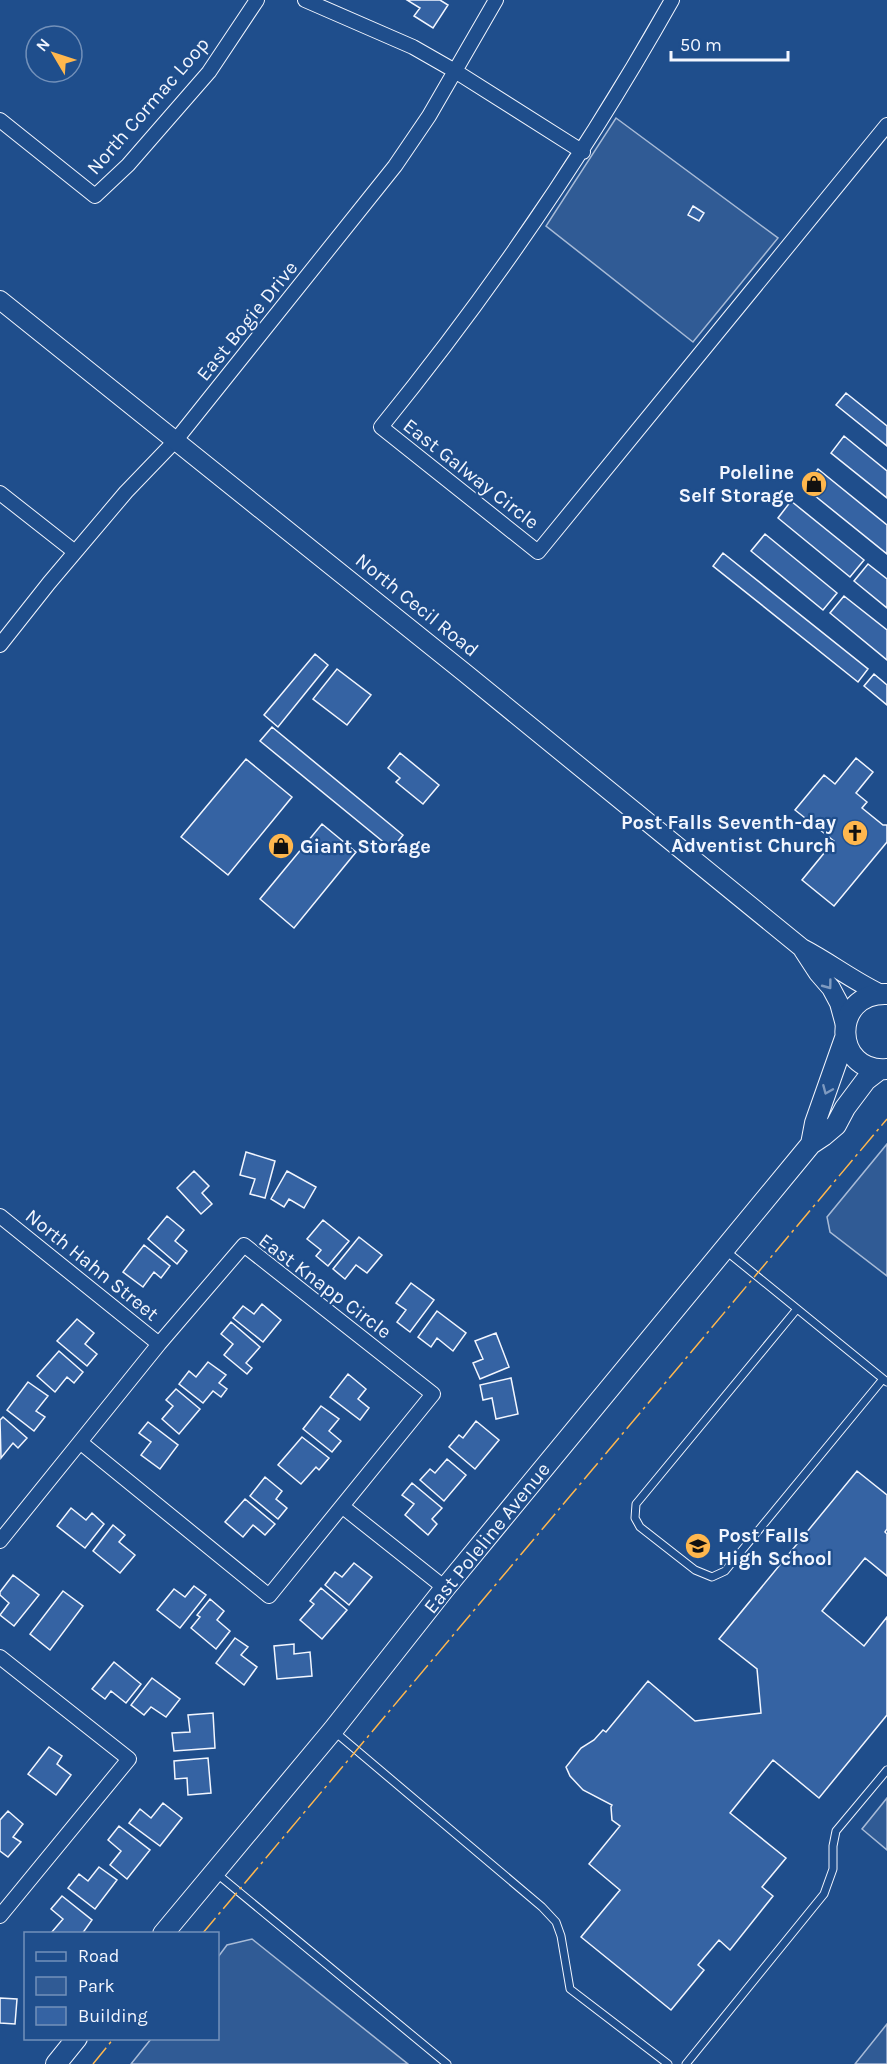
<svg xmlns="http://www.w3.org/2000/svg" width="887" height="2064" font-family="Karla,sans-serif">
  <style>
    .green { fill: #305b95; stroke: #a8bbd7; stroke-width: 1.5 }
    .building { fill: #3563a3; stroke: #f2f6ff; stroke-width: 1.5 }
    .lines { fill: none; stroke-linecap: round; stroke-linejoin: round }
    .service-casing { stroke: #f2f6ff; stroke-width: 9 }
    .minor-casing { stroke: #f2f6ff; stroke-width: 16 }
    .tertiary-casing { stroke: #f2f6ff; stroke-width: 20 }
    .secondary-casing { stroke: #f2f6ff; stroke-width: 22 }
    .service { stroke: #1f4e8c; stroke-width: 7 }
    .minor { stroke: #1f4e8c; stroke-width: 14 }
    .tertiary { stroke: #1f4e8c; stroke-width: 18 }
    .secondary { stroke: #1f4e8c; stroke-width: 20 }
    .power { stroke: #ffb74d; stroke-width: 1.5; stroke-dasharray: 21 4.5 3 4.5; stroke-linecap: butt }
    .oneway { stroke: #7e9ac0 }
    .labels { text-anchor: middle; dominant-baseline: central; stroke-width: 4.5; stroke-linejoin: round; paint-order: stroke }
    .street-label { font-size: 20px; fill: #f2f6ff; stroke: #1f4e8c }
    .poi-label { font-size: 20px; font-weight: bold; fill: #f2f6ff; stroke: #1f4e8c; text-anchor: end }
  </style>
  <rect width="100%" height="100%" fill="#1f4e8c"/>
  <!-- green -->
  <path class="green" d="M616,118L778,238L693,342L546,226Z
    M887,1144V1276L830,1232L827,1217Z
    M887,1798V1850L862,1829Z
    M252,1939L408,2064H131L151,2039L218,2038V1957L227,1945Z
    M887,2024V2064H855Z"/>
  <!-- building -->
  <path class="building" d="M407,0H440L448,5L433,28L414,16L420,8Z
    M693,206L704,213L699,221L688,215Z
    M846,393L887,426V446L836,405Z
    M844,436L887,471V498L831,453Z
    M818,469L887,525V554L804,487Z
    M791,501L864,560L850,577L778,518Z
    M765,534L837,593L823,610L751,551Z
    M723,553L868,669L858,682L713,566Z
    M868,564L887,579V608L854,581Z
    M844,596L887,630V660L830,613Z
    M315,654L328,665L278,727L264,715Z
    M337,669L371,695L347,725L313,699Z
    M874,674L887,685V705L864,686Z
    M272,727L403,835L392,849L260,741Z
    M400,753L439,785L423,804L396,782L400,778L388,768Z
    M856,758L873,772L856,793L867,802L862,808L883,825H887V842L834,906L802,880L834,841L795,810L824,775L835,784Z
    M246,759L292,797L228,875L181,837Z
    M322,824L356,852L294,928L260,899Z
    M246,1152L275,1161L265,1198L250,1194L255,1179L240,1175Z
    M194,1171L209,1186L202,1193L212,1204L201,1214L177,1188Z
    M287,1171L316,1187L304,1208L289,1199L284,1207L271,1199Z
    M167,1216L184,1230L175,1241L187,1251L177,1264L148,1239Z
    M323,1220L349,1241L328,1266L316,1256L321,1250L307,1239Z
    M359,1237L382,1255L367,1273L356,1265L345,1279L333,1269Z
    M144,1245L170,1266L161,1278L154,1272L143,1287L123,1272Z
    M411,1283L434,1300L410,1332L397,1322L406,1310L396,1303Z
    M262,1304L281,1320L263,1342L233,1318L243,1306L254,1314Z
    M437,1311L466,1333L453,1351L437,1338L431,1347L418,1337Z
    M77,1319L94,1333L85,1344L97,1354L87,1366L57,1341Z
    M231,1322L260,1347L246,1363L252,1368L247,1374L224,1355L233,1344L221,1334Z
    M496,1333L509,1367L480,1379L473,1363L483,1359L475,1341Z
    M59,1351L83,1372L74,1383L67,1377L55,1392L37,1376Z
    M208,1362L226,1375L219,1383L227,1389L221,1397L213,1391L203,1403L179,1384L189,1371L196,1377Z
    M348,1374L366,1389L358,1399L369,1408L360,1420L330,1397Z
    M511,1378L518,1414L496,1419L492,1398L483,1400L480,1385Z
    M28,1382L48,1396L36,1411L45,1417L34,1431L7,1410Z
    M176,1389L200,1409L179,1434L162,1419L173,1406L166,1400Z
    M321,1406L339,1419L329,1431L341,1441L332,1452L303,1429Z
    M3,1417L27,1438L18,1448L13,1443L1,1458L0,1420Z
    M476,1421L499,1440L475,1469L449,1447L459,1435L463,1438Z
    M148,1422L178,1445L160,1469L141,1455L151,1442L139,1433Z
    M302,1437L329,1458L319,1470L316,1467L301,1484L278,1465Z
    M447,1459L466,1475L444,1501L420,1480L430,1469L435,1473Z
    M857,1471L887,1495V1529L885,1532L887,1534V1576L865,1558L822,1611L864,1646L887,1617V1715L819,1798L773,1760L730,1813L786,1858L762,1887L773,1896L730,1950L719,1940L698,1965L704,1970L671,2010L581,1937L620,1890L589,1864L620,1826L612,1820L611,1807L612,1805L583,1790L570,1776L566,1767L581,1748L594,1740L603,1730L606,1732L648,1681L695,1721L761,1713L757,1669L719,1639Z
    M265,1477L282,1491L276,1499L287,1508L278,1519L250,1496Z
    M412,1483L442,1508L432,1519L437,1524L428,1535L405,1515L414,1504L402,1495Z
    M245,1499L275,1524L265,1535L253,1525L243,1537L225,1522Z
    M71,1508L86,1520L92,1513L104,1524L85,1548L57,1526Z
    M113,1525L125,1535L119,1542L135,1555L120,1573L93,1551Z
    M354,1563L372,1577L349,1605L325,1585L335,1572L342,1577Z
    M13,1575L39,1595L14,1626L0,1615L9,1603L0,1595V1592Z
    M194,1586L206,1595L180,1628L157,1610L174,1589L185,1597Z
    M321,1588L347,1610L322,1639L300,1620L314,1604L310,1601Z
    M63,1591L83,1606L50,1650L30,1634Z
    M210,1599L224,1611L217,1620L230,1631L216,1649L191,1628L200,1617L197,1615Z
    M235,1638L248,1647L241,1655L257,1667L244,1685L216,1663Z
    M294,1644V1654L310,1652L312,1676L277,1679L274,1646Z
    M114,1662L141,1684L126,1703L111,1691L105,1699L92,1689Z
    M152,1678L180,1699L166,1717L151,1707L144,1715L131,1705Z
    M213,1713L215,1748L174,1751L172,1733L190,1732L188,1715Z
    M49,1747L62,1756L57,1764L71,1775L56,1795L28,1774Z
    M208,1758L211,1793L188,1795L187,1778L175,1779L174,1761Z
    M163,1803L182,1818L160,1846L129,1823L140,1809L151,1818Z
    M8,1811L23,1824L13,1837L21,1842L8,1857L0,1851V1820Z
    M119,1826L150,1850L127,1879L110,1865L121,1851L108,1840Z
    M99,1867L117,1880L95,1909L68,1888L79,1874L88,1881Z
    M62,1896L92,1920L82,1934L51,1933L63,1919L51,1909Z
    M0,1998L17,1999L15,2024L0,2023Z"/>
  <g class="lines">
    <!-- service casing -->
    <g class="service-casing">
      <path id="service" d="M726,1251L887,1382
        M797,1309L636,1504L635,1518L640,1527L695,1570L712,1577L725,1571L883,1379
        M335,1732L542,1907L556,1922L561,1936L570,1989L668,2064
        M216,1873L447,2064
        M686,2064L824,1894L833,1869V1846L836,1831L887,1770"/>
    </g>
    <!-- minor casing -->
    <g class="minor-casing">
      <path id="minor" d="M305,0L413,47L455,71L583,152
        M672,0C587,151 490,293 381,427L538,552L887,125
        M0,120L95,196L128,165L209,72L257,0
        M0,493L75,552
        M0,645L49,583L126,492L176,440L395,166L429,116L496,0
        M0,1216L159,1344
        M244,1245L433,1394L269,1596L80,1442L159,1344Z
        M343,1507L445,1588
        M0,1541L80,1442
        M0,1657L129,1759L0,1916"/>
    </g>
    <!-- tertiary casing -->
    <g class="tertiary-casing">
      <path id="tertiary" d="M0,300L465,673L802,948C829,962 852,980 879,993
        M803,950L818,973L831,988L839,1003L845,1025"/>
    </g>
    <!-- secondary casing -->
    <g class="secondary-casing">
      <path id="secondary" d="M887,994C830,992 833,1074 887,1069
        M811,1144L815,1123L845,1038
        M163,1934L333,1730L445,1588L811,1144L823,1136L836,1125L845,1108L866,1080L879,1070
        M56,2064L77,2038"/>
    </g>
    <!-- service -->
    <use href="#service" class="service"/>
    <!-- minor -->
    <use href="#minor" class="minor"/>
    <!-- tertiary -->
    <use href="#tertiary" class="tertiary"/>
    <!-- secondary -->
    <use href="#secondary" class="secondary"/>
    <!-- power -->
    <path class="power" d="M202,1934L887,1119
      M93,2064L114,2038"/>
  </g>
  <!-- one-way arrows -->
  <defs><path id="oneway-chevron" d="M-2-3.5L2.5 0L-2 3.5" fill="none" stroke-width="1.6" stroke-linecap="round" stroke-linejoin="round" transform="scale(1.5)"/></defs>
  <g class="oneway">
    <use href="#oneway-chevron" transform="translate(828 985) rotate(53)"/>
    <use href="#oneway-chevron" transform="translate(827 1090) rotate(113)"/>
  </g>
  <!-- icons -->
  <defs>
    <g id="shop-disc" transform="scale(1.35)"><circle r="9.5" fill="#ffb74d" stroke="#1f4e8c"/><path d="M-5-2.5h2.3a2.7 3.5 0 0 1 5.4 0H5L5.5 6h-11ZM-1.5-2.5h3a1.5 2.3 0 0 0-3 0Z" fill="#111"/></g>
    <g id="church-disc" transform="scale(1.35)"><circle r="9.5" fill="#ffb74d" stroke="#1f4e8c"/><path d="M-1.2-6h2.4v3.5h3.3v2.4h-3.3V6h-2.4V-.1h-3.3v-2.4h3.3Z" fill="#111"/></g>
    <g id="school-disc" transform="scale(1.35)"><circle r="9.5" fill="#ffb74d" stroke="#1f4e8c"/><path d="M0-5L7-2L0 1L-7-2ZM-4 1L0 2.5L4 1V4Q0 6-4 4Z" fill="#111"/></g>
  </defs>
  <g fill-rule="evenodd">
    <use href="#shop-disc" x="814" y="484"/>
    <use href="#church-disc" x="855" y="833"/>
    <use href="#shop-disc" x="281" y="846"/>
    <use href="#school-disc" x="698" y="1546"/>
  </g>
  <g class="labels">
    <!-- street labels -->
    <g class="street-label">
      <text transform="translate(148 106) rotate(-49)">North Cormac Loop</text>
      <text transform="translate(247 321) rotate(-51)">East Bogie Drive</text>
      <text transform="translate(471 474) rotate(38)">East Galway Circle</text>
      <text transform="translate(417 605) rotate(39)">North Cecil Road</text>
      <text transform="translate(92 1265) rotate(39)">North Hahn Street</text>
      <text transform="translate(325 1286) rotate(37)">East Knapp Circle</text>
      <text transform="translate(487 1538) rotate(-51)">East Poleline Avenue</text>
    </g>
    <!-- poi labels -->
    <g class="poi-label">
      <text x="794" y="472">Poleline<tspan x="794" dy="23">Self Storage</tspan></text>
      <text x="836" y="822">Post Falls Seventh-day<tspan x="836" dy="23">Adventist Church</tspan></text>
      <text x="300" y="846" text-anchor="start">Giant Storage</text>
      <text x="718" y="1535" text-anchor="start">Post Falls<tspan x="718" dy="23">High School</tspan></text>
    </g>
  </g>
  <!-- legend -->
  <rect x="24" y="1932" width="195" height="108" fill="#1f4e8c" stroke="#7391ba" stroke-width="1.5"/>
  <rect x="36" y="1952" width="30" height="9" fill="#1f4e8c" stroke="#7391ba" stroke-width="1.5"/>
  <text x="78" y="1962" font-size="18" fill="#f2f6ff">Road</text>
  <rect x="36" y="1977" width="30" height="18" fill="#305b95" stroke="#7391ba" stroke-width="1.5"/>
  <text x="78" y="1992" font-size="18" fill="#f2f6ff">Park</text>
  <rect x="36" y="2007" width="30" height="18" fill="#3563a3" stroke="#7391ba" stroke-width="1.5"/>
  <text x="78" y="2022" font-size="18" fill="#f2f6ff">Building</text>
  <!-- north arrow -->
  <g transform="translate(54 54) rotate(309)"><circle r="28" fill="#1f4e8c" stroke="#7391ba" stroke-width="1.5"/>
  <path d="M0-4.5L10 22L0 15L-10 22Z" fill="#ffb74d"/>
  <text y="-9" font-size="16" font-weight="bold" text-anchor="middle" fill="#f2f6ff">N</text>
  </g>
  <!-- scale -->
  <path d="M671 51v9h117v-9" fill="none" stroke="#f2f6ff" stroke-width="3"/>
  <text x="680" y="51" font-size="18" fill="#f2f6ff" stroke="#1f4e8c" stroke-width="4.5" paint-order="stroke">50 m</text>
</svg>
